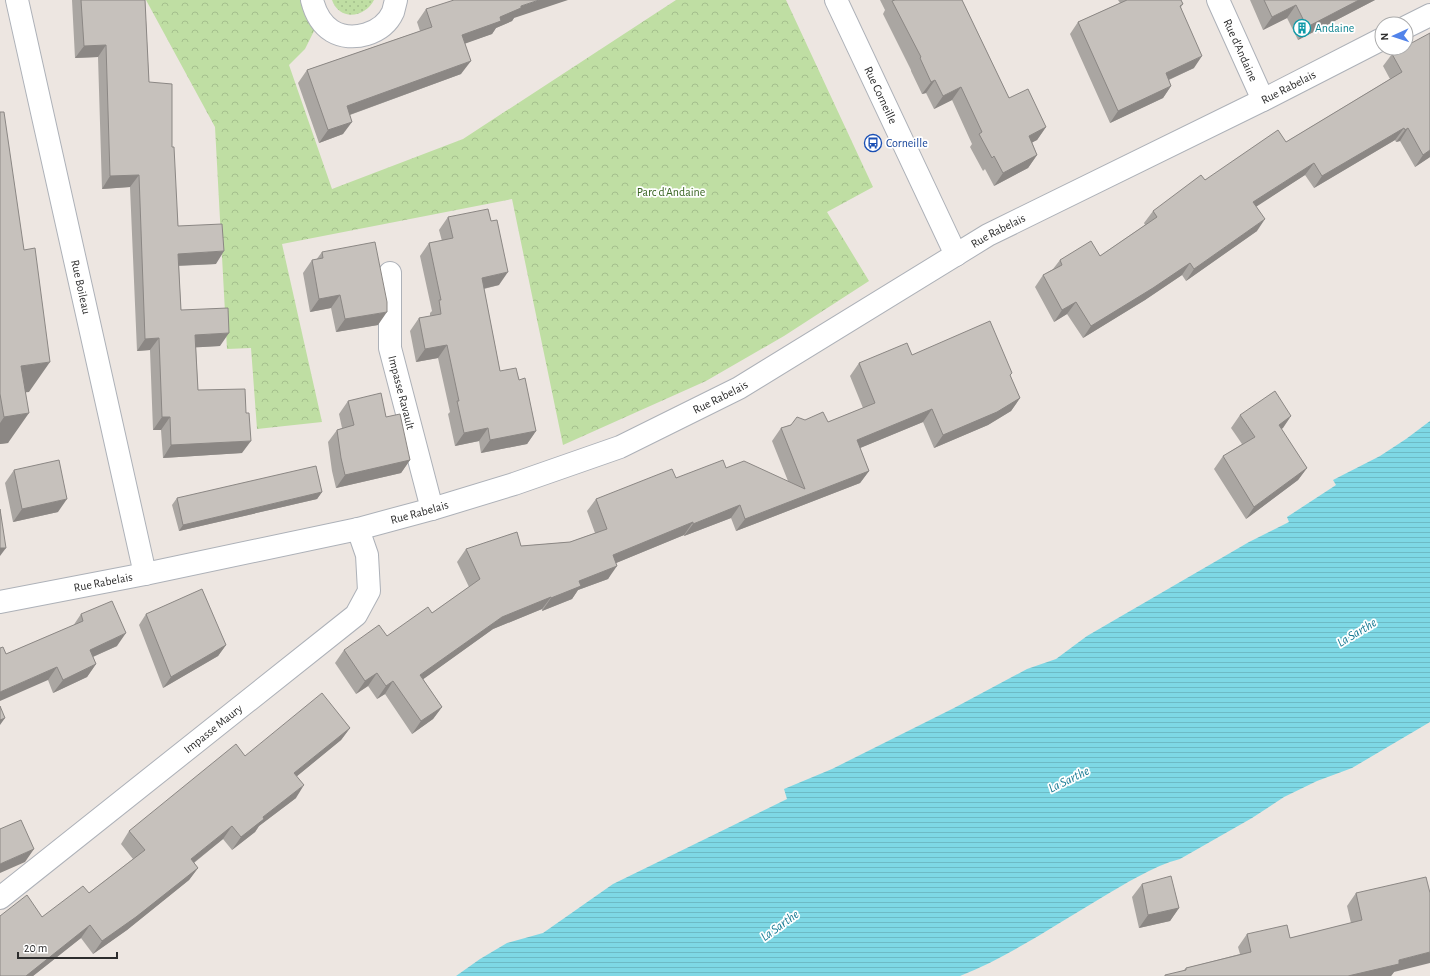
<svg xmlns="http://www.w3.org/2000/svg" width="1430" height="976" font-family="'Alegreya Sans',sans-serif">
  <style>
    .grass { fill: url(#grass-dots) }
    .forest { fill: url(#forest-crowns) }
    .water { fill: url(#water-rules) }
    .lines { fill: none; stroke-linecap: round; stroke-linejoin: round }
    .minor-casing { stroke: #adb1b8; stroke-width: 24 }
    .tertiary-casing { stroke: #adb1b8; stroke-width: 24 }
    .minor { stroke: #fff; stroke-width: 22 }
    .tertiary { stroke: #fff; stroke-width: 22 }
    .wall { fill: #aaa6a2 }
    .shaded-wall { fill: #8b8784 }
    .building { fill: #c6c1bc; stroke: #8b8784 }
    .labels { text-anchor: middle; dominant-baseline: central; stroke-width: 3.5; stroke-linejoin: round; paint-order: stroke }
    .culture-label { font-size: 12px; fill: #0d838f; stroke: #fff; text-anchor: start }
    .street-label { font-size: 12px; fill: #2d2d2d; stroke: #fff }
    .transit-label { font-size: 12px; fill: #164399; stroke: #fff; text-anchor: start }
    .park-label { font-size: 12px; fill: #396522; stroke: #fff }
    .water-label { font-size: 13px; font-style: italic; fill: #1a7b94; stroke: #fff }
  </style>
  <defs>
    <pattern id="grass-dots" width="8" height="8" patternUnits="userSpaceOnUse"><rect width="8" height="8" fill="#bfdea3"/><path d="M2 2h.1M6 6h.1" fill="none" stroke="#a4bf8d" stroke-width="1.8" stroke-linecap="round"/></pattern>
    <pattern id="forest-crowns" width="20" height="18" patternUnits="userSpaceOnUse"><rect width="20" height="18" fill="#bfdea3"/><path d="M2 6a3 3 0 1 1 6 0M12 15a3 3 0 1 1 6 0" fill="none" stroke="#a4bf8d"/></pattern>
    <pattern id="water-rules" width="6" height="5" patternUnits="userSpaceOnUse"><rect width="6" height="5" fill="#7ed8e5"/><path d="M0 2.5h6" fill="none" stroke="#6dbac5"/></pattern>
  </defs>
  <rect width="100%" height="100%" fill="#ede6e1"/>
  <!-- grass -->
  <path class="grass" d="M332,0H374C365,18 339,21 332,0Z"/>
  <!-- forest -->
  <path class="forest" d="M146,0H305L315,29L305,49L289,65L332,189L463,139L676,0H786L873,187L827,212L869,281L784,336L706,381L563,445L512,199L282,244L322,422L257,429L251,348L227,349L215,127Z"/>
  <!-- water -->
  <path class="water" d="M1430,421V722L1352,768L1317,781L1284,797L1252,818L1180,859C1153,866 1125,884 1101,898C1055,925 1010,956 960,976H456L480,959L507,943L543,933L613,884L787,799L784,789L832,769L954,708L1027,669L1056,659L1087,636L1249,542L1289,522L1287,517L1336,485L1333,480L1380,456L1406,439Z"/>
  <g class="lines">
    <!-- minor casing -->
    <g class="minor-casing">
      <g id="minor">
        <path id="s1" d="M17,0L145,574"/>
        <path d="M312,0C315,12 321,24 332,31C352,43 383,34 393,12C394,8 395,4 396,0"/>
        <path id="s2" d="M836,0L956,255"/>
        <path id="s3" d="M1218,0L1263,100"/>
        <path id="s4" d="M390,273V348L432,509"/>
        <path id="s5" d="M0,898L356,615L369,591L367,555L358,529"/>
      </g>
    </g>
    <!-- tertiary casing -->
    <g class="tertiary-casing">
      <g id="tertiary">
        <path d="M1406,27L1430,15"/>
        <path id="s6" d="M0,602L145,574L358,529L432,509L514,484L620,447L739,388L988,235L1263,100L1382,39"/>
      </g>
    </g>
    <!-- minor -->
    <use href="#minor" class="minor"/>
    <!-- tertiary -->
    <use href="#tertiary" class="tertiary"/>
  </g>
  <!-- wall -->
  <path class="wall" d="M72,0H145L149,82L172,147L178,226L216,264L179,266L181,310L220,346L196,347L198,390L242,453L163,458L161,430H153L150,350L137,351L130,187L102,189L98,57L75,58Z
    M880,0H962L1009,98L1046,127L1037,140L1032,142L1037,155L1028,168L994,186L985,169L983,171L970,147L972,144L952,100L934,109L926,93L922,94L911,71V70L883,14L885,10Z
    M1118,0H1181L1183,4L1181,7L1194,68L1169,80L1171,86L1163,98L1110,123L1070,34L1078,22L1120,3Z
    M1250,0H1375L1298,40L1287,18L1263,30Z
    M426,9L514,18L512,21L496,28L492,34L465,43L461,74L350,115L343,134L319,143L298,83L307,70L420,31L417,22Z
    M1402,48L1430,157L1415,167L1400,141L1396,142L1395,140L1314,188L1305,175L1256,206L1257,231L1186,281L1182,275L1145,300L1083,338L1067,314L1054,322L1035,287L1043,275L1053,269L1060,260L1100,256L1145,225L1144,223L1153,211L1205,180L1286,142L1390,79L1383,66L1392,54Z
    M0,112L29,392H26L8,443L0,444Z
    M448,217L499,285L484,289L500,371L519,380L536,431L527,444L481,453L479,441L455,446L448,414L450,412L438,358L416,362L410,331L419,318L430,316V313L432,311L420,256L429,243L442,241L439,230Z
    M322,252L378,325L336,332L331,308L310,312L303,273L312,260H316Z
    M912,355L1010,375L1020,398L1011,411L988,425L934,448L923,422L860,448L869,471L860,483L736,531L731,518L684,536V535L616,563L608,579L578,590L572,599L542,611V609L493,629L423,679L442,707L433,719L412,734L385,694L377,699L368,686L356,694L335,663L344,650L387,636L432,613L469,587L457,562L466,549L521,546L570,542L595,533L587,511L596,499L676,478L726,468L788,481L772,441L781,428L805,420L828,422L863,408L850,376L859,363Z
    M348,401L386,417L410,460L401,473L336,488L332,471L328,442L337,430L342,428L339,414Z
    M1240,415L1291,416L1281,429L1307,468L1298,480L1246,519L1214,469L1223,456L1242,444L1231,428Z
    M14,470L58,512L13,522L5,483Z
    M322,492L317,499L179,531L172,505L177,498Z
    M81,614L117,646L93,657L96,664L87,677L53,693L48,680L6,654L73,626Z
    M146,614L226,645L218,656L163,688L139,625Z
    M350,728L341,740L297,776L296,798L259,826L255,832L232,850L223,839L194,863L198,868L189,880L127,930L93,954L81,938L33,976H0L42,917L89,893L133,859L121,844L129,831L245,756Z
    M1142,884L1179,908L1170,921L1139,928L1132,897Z
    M1356,893L1394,972L1391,976H1164L1183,971L1186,968L1240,954L1238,947L1247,934L1290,938L1351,923L1347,906Z"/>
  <!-- shaded-wall -->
  <path class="shaded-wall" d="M539,0H568L514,18L512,21L496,28L492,34L453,48L462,35L521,6Z
    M1359,0H1375L1298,40L1307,27Z
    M1296,5L1287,18L1263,30L1272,17Z
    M106,45L98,57L75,58L84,46Z
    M1202,56L1194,68L1157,85L1166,73Z
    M471,61L461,74L338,119L347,106Z
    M935,80L926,93L922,94L931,82Z
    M1171,86L1163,98L1110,123L1118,111Z
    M961,87L952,100L934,109L943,96Z
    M352,122L343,134L319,143L328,130Z
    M1046,127L1037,140L1020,149L1029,136Z
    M1404,128L1395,140L1314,188L1322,176Z
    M1408,128L1400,141L1396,142L1405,130Z
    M1430,150V157L1415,167L1423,155Z
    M1037,155L1028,168L994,186L1003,173Z
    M1314,163L1305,175L1245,214L1253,202Z
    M139,175L130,187L102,189L110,176Z
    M1265,219L1257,231L1186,281L1194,269Z
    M224,251L216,264L169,266L178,254Z
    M1190,263L1182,275L1145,300L1083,338L1091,326Z
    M508,272L499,285L473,291L482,278Z
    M340,295L331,308L310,312L319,299Z
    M1076,302L1067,314L1054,322L1062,310Z
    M387,312L378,325L336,332L345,319Z
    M229,333L220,346L186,348L195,335Z
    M159,338L150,350L137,351L145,339Z
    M447,345L438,358L416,362L425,349Z
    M50,362L29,392L0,395L21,366Z
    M1020,398L1011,411L988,425L934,448L943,435Z
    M932,409L923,422L848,453L857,440Z
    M29,413L8,443L0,444V423L4,417Z
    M1291,416L1283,428L1270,438L1279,425Z
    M162,417H170L161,430H153Z
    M488,428L479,441L455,446L464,433Z
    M536,431L527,444L481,453L490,440Z
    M251,441L242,453L163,458L171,445Z
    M410,460L401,473L336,488L345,475Z
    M1307,468L1298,480L1246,519L1254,507Z
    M869,471L860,483L736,531L745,519Z
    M322,492L317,499L179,531L183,525Z
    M67,499L58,512L13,522L22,509Z
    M740,505L731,518L684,536L693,524Z
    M693,522L684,535L604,568L613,555Z
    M0,548H6L0,556Z
    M617,566L608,579L578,590L572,599L542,611L551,598L579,581Z
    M551,597L542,609L493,629L411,688L420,675L502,617Z
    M126,633L117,646L81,662L90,650Z
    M226,645L218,656L163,688L171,677Z
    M96,664L87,677L53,693L63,680Z
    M57,667L48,680L0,701V692Z
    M377,673L368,686L356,694L365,681Z
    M393,681L385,694L377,699L386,686Z
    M442,707L433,719L412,734L421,721Z
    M5,718L0,725V720Z
    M350,728L341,740L285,786L294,773Z
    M304,785L296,798L259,826L255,832L232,850L241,837L263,817Z
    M232,826L223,839L182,872L191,859Z
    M34,849L25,862L0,873V864Z
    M198,868L189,880L127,930L93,954L102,941Z
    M1179,908L1170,921L1139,928L1148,915Z
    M90,925L81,938L33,976H26Z
    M1430,952V963L1394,972L1391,976H1348L1399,960Z"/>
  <!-- building -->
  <path class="building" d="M81,0H145L149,82L172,84V147H174L178,226L222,224L224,251L178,254L181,310L228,308L229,333L195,335L198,390L245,389L246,413H249L251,441L171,445L170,417H162L159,338L145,339L139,175L110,176L106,45L84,46Z
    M454,0H539L521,6V8L500,17L501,21L462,35L471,61L347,106L352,122L328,130L307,70L432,27L426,9Z
    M895,0H962L1009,98L1028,89L1046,127L1029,136L1037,155L1003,173L994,156L992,158L979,134L982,132L961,87L943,96L935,80L931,82L920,58L921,57L892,1Z
    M1127,0H1181L1183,4L1180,6L1202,56L1166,73L1171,86L1118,111L1078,22Z
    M1264,0H1359L1307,27L1296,5L1272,17Z
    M1430,33V150L1423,155L1408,128L1405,130L1404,128L1322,176L1314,163L1253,202L1265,219L1194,269L1190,263L1153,288L1091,326L1076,302L1062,310L1043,275L1062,265L1060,260L1091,241L1100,256L1157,217L1153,211L1201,175L1205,180L1278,130L1286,142L1402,72L1392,54L1402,48H1406V46Z
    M0,112H4L24,250L35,248L50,362L21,366L29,413L4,417L0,394Z
    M488,209L491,221L497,220L508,272L482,278L500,371L516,368L519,380L525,378L536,431L490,440L488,428L464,433L457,401H459L447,345L425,349L419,318L441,314L439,300H441L429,243L453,238L448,217Z
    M375,242L387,302V312L345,319L340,295L319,299L312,260L323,258L322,252Z
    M990,321L1012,373L1010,375L1020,398L997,412L943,435L932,409L857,440L869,471L745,519L740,505L693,524V522L613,555L617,566L579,581L581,586L551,598V597L502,617L420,675L442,707L421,721L393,681L386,686L377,673L365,681L344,650L379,625L387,636L428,607L432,613L480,579L466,549L517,532L521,546L570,542L607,529L596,499L672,469L676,478L723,460L726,468L744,461L805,489L781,428L791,425L797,417L805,420L823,412L828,422L875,403L859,363L907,343L912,355Z
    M1275,391L1291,416L1279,425L1307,468L1254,507L1223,456L1255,437L1240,415Z
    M381,393L386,417L400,414L410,460L345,475L341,458L337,430L354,425L348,401Z
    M59,460L67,499L22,509L14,470Z
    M316,466L322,492L183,525L177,498Z
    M0,509L6,548H0Z
    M202,589L226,645L171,677L146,614Z
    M112,601L126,633L90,650L96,664L63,680L57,667L0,692V648L3,647L6,654L83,621L81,614Z
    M322,693L350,728L294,773L304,785L263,817L264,819L241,837L232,826L191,859L198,868L136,917L102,941L90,925L26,976H0V916L27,895L42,917L83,886L89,893L145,850L129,831L236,744L245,756Z
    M0,706L5,718L0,720Z
    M21,820L34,849L0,864V829Z
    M1171,876L1179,908L1148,915L1142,884Z
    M1426,877L1430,893V952L1399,960V964L1348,976H1165V975L1186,970V968L1251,952L1247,934L1287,925L1290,938L1362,920L1356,893Z"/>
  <!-- icons -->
  <defs>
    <g id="building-ring" transform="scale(0.9)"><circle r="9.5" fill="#fff" stroke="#0f9aa8" stroke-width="1.5"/><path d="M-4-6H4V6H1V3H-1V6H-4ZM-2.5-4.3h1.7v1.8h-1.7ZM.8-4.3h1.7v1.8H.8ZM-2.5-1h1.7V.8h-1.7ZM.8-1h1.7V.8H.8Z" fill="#0f9aa8"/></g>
    <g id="bus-ring" transform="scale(0.9)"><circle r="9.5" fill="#fff" stroke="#1a4fb4" stroke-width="1.5"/><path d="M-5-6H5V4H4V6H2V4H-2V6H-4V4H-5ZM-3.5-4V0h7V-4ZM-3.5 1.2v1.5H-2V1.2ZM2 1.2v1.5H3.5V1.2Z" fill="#1a4fb4"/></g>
  </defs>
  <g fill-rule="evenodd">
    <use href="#building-ring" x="1302" y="28"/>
    <use href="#bus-ring" x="873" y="143"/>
  </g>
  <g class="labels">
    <!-- culture labels -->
    <g class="culture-label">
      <text x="1315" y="28">Andaine</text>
    </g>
    <!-- street labels -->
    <g class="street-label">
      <text stroke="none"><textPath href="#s3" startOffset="55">Rue d'Andaine</textPath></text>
      <text stroke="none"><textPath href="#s6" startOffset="1400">Rue Rabelais</textPath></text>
      <text stroke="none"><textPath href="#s2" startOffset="105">Rue Corneille</textPath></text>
      <text stroke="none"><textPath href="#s6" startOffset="1076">Rue Rabelais</textPath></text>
      <text stroke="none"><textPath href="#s1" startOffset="294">Rue Boileau</textPath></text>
      <text stroke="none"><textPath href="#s4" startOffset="121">Impasse Ravault</textPath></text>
      <text stroke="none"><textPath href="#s6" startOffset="752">Rue Rabelais</textPath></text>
      <text stroke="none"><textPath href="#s6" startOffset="429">Rue Rabelais</textPath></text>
      <text stroke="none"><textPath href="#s6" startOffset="105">Rue Rabelais</textPath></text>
      <text stroke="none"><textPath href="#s5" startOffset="272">Impasse Maury</textPath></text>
    </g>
    <!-- transit labels -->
    <g class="transit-label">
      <text x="886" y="143">Corneille</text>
    </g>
    <!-- park labels -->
    <g class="park-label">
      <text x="671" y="192">Parc d'Andaine</text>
    </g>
    <!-- water labels -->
    <g class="water-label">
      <text transform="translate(1357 633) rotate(-31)">La Sarthe</text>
      <text transform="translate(1069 780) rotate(-26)">La Sarthe</text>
      <text transform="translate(780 926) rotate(-36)">La Sarthe</text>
    </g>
  </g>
  <!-- north arrow -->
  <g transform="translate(1394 36) rotate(267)"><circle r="19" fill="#ffffff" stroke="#ababab"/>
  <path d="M0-3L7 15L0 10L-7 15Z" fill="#5183ea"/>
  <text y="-6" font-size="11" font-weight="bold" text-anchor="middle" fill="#2d2d2d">N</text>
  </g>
  <!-- scale -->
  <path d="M18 952v6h99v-6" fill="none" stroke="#2d2d2d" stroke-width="2"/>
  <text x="24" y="952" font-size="12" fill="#2d2d2d" stroke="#ffffff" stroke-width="3" paint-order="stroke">20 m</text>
</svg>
